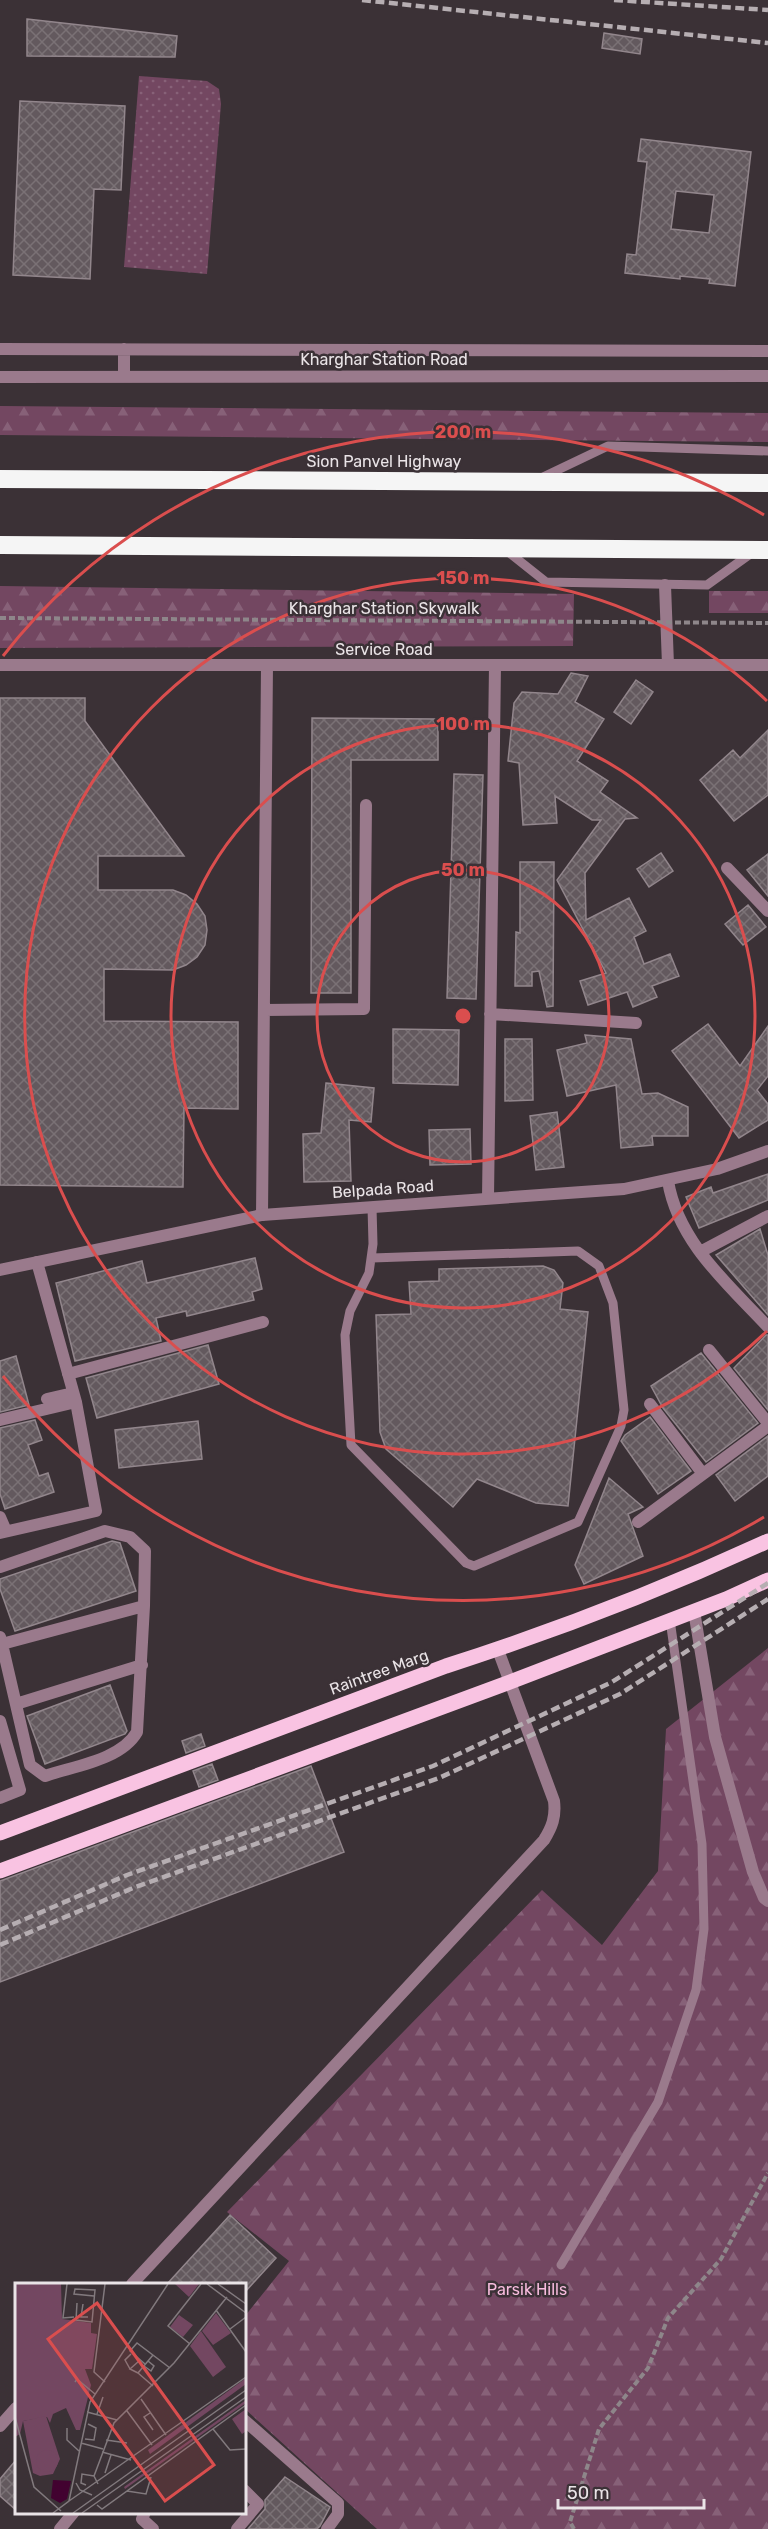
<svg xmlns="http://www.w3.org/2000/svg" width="768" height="2529" font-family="Rubik,sans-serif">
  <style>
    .grass { fill: url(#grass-dots) }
    .forest { fill: url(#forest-firs) }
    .building { fill: url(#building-cross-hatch); stroke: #92868c; stroke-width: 1.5; fill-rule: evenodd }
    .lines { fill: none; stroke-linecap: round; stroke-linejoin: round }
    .path { stroke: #8e868a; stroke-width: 4; stroke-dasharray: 6 3; stroke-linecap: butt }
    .service { stroke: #9a7a8c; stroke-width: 9 }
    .minor { stroke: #9a7a8c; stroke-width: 12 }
    .tertiary { stroke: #9a7a8c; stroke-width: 12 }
    .primary { stroke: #f9c3e2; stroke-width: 15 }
    .motorway { stroke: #f5f5f5; stroke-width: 18 }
    .rail { stroke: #b6aeb2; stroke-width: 4.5; stroke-dasharray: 9 4.5; stroke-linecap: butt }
    .path-bridge { stroke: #8e868a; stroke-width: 4; stroke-dasharray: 6 3; stroke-linecap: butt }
    .ring { fill: none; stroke: #da4e4e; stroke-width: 3 }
    .labels { text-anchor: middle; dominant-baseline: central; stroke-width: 5; stroke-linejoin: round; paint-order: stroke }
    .street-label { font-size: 16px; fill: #eae4e7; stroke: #3b3136 }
    .park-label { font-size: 16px; fill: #f8bcde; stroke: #3b3136 }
    .inset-road { fill: none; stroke: #81797d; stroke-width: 1.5 }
    .view { fill: #da4e4e; fill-opacity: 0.15; stroke: #da4e4e; stroke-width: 3 }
    .inset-edge { fill: none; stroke: #eae4e7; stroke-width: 3 }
    .centre { fill: #da4e4e; stroke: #3b3136; stroke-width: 3 }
    .ring-label { font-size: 18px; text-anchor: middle; font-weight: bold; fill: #da4e4e; stroke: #3b3136; stroke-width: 5; stroke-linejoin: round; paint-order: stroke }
  </style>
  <defs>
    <pattern id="grass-dots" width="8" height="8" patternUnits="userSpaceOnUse" patternTransform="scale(1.5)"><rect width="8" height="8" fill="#734761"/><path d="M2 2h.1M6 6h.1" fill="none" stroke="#876178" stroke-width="1.8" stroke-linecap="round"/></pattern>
    <pattern id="forest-firs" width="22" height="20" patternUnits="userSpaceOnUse" patternTransform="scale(1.5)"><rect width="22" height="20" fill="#734761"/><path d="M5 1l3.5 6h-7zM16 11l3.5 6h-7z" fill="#876178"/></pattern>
    <pattern id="building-cross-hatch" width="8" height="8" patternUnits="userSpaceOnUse" patternTransform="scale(1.5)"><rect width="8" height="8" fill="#63595e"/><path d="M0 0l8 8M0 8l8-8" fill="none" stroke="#7a7175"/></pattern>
  </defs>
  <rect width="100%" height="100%" fill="#3b3136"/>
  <!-- grass -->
  <path class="grass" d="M139,76L207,81L219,89L221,104L207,274L124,267Z"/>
  <!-- forest -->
  <path class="forest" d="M0,406L768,413V442L0,435Z
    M0,586L574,594L573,646L0,648Z
    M709,591H768V613H709Z
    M768,1648V2529H377L245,2409V2316L289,2261L227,2212L542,1890L602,1945L658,1871L666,1729Z"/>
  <!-- building -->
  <path class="building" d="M27,19L177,36L175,57L27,56Z
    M604,33L642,39L640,54L602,48Z
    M20,101L125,106L121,190L94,189L90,279L13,275Z
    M641,139L751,152L735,286L709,283L710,279L680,276V279L625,273L627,254L636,255L647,162L638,161ZM676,191L714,195L709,233L671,229Z
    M571,673L588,676L575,702L604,719L577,761L608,781L600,792L637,818L625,819L585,873L586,920L629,898L646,931L634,937L644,964L670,954L679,976L652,986L657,997L633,1007L627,992L588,1005L580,981L606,973L557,880L601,820H592L555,796L557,823L523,825L519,763L508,761L514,703L522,692L558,694Z
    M636,680L653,692L631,724L614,712Z
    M0,698H85V721L184,856H98V890H173L186,895L197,904L205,916L207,930L205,945L197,957L186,965L173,970L104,969V1021L238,1022V1109L184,1108L183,1187L0,1185Z
    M312,718L438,719V760H351V993H311Z
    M768,730V795L734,821L700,780L733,750L740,758Z
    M454,774L483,775L476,999L447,998Z
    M661,853L673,871L649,887L637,869Z
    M768,854V896L747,870Z
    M520,862H554L553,1006L547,1007L539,971L532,972V986H515L516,932L520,933Z
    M748,905L766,927L743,945L725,924Z
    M708,1024L740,1066L768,1026V1076L757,1090L768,1104V1120L739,1138L672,1051Z
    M393,1029L459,1030L458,1085L393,1083Z
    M585,1035L631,1039L642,1094L658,1093L688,1107V1136H652L653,1145L621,1148L616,1085L567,1096L557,1050L587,1043Z
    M505,1039H532L533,1100L505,1101Z
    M326,1083L374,1088L371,1122L349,1120L351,1181L304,1182L303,1134L321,1133Z
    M557,1112L564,1167L536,1170L530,1116Z
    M470,1129L471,1164L430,1165L429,1130Z
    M768,1174V1200L699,1228L686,1197L711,1187L713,1193Z
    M760,1229L768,1255V1315L716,1255Z
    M255,1258L262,1289L252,1292L254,1300L187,1316L186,1311L156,1318L161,1341L75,1361L56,1283L142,1261L147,1283Z
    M543,1266L554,1270L563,1283L560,1309L588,1312L568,1506L536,1503L477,1479L453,1507L386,1449L380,1432L376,1315L411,1314L409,1282L439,1281V1269Z
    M766,1335H768V1410L734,1368Z
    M208,1345L219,1384L97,1418L86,1378Z
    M701,1353L758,1423L706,1462L663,1408L651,1386Z
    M16,1356L29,1405L0,1412V1361Z
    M650,1417L691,1471L658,1494L621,1441L625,1435Z
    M35,1420L42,1440L28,1445L39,1476L48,1473L54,1492L5,1509L0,1494V1428Z
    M198,1421L202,1459L119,1468L115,1430Z
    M768,1436V1476L735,1501L716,1475Z
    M609,1478L643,1507L628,1514L643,1556L584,1584L575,1565Z
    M112,1541L120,1543L136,1591L15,1631L0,1589V1579Z
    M110,1685L127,1731L125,1734L45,1764L27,1716Z
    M201,1734L205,1746L186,1753L182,1741Z
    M212,1764L218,1780L199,1787L193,1771Z
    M311,1766L344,1852L0,1982V1881Z
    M230,2215L276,2258L245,2292L244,2284H167Z
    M16,2460V2510L0,2496V2479Z
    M285,2477L330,2507L320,2526L317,2529H248L265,2509V2500Z"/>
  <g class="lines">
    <!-- path -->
    <path class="path" d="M574,2529L570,2522L599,2429L648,2368L668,2318L721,2259L768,2173"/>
    <!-- service -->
    <path class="service" d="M543,477L608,446L768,451
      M507,551L546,582L707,585L753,552
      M372,1258L578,1251L599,1266L613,1303L624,1410L621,1426L578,1522L474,1566L466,1563L351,1445L345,1335L350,1311L369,1273L373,1244L372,1207
      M561,2265L658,2102L696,1990L704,1929L702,1844L670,1620"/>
    <!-- minor -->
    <path class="minor" d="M727,868L768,911
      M264,1010L364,1009L366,805
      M490,1014L636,1023
      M668,1181C678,1242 728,1284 768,1327
      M488,1198L495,665
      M262,1215L267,665
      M700,1252L768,1216
      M709,1350L768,1423
      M68,1374L263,1322
      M47,1399L73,1393
      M650,1404L703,1474
      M0,1420L76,1402
      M0,1517L6,1531
      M638,1522L768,1426
      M0,1533L96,1511L76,1402L37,1262
      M0,1567L105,1531L130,1537L145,1551L144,1606L2,1644L0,1637
      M694,1611L715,1737L753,1872L764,1898L768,1901
      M2,1644L30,1765L45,1776C74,1766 121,1760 137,1732L144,1606
      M16,1704L142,1665
      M0,1721L20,1790L0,1798
      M132,2284L544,1840C552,1827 556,1817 554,1801L498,1650
      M244,2420L338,2503V2514L327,2529
      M0,2426L16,2408
      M145,2512L142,2519L153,2529
      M60,2529L74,2512
      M237,2529L258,2504L244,2490"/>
    <!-- tertiary -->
    <path class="tertiary" d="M0,349L768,351
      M124,375V349
      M0,377L768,376
      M665,585L668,665
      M0,665H768
      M0,1270L262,1215L624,1189L717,1169L768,1151"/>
    <!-- primary -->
    <path class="primary" d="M0,1833L446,1666C555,1631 664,1589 768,1541
      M0,1871L510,1682L726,1599L768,1580"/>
    <!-- motorway -->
    <path class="motorway" d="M0,479L768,483
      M0,545L768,550"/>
    <!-- rail -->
    <path class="rail" d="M362,0L768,43
      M614,0L768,10
      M0,1930L127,1875L433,1766L612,1682L768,1583
      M0,1945L133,1888L439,1778L620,1694L768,1599"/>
    <!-- path-bridge -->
    <path class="path-bridge" d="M0,618L768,623"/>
  </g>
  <!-- distance rings -->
  <g class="ring">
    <circle cx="463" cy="1016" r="146"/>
    <circle cx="463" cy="1016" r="292"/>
    <path d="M767 1331A438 438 0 1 1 767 701"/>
    <path d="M764 1517A584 584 0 0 1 3 1376M3 656A584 584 0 0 1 764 515"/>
  </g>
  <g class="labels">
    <!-- street labels -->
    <g class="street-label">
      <text x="384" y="359">Kharghar Station Road</text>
      <text x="384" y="461">Sion Panvel Highway</text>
      <text x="384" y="608">Kharghar Station Skywalk</text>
      <text x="384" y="649">Service Road</text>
      <text transform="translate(383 1189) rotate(-4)">Belpada Road</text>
      <text transform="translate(379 1672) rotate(-20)">Raintree Marg</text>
    </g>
    <!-- park labels -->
    <g class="park-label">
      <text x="527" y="2289">Parsik Hills</text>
    </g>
  </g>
  <!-- overview -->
  <g transform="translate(15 2283)">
    <rect width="231" height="231" fill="#3b3136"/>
    <path d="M160,1H184L174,14ZM201,30L216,50L198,62L187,48ZM186,48L211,84L198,94L175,63Z" fill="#734761"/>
    <path d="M0,1H46L47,36L76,40V50L82,51L77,86H70L76,102L65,147H61L51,125L38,131L35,140L32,134L8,138L5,151L0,154ZM231,95V101L135,171L133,167ZM231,117V120L110,206L109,204ZM231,126V148L227,151L217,136Z" fill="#734761"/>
    <path d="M164,32L178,42L168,54L155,44ZM31,133L45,176L38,191L25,193L18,190L8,138Z" fill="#734761"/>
    <path d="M21 178a11 11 0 1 1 22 0a11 11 0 1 1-22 0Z" fill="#734761"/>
    <path d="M38,197L56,198L52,216L45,220L36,215Z" fill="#420230"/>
    <path class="inset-road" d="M52,1L48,35L59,34M192,1L231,30M203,1L231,21M62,20L61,37L77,39L80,7L60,6L59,11L79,13M68,21L66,34H73M201,27L231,69M215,46L231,34M175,61L153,43L186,1M138,72L123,90L138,103M130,81L115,68L122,60L155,85M129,83L136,88L139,83L133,78M115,86L110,77L116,71M123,90L115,86L124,78M60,99L62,96L80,111M90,99L79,89L90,1M126,116L151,152M112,128L137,162M72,129L102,137M135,130L129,134L138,147M82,131L88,114M0,134L19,204L46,228M52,145V157L64,168M198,146L215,167L231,166M70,156L79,157L81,145L73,141M91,157L112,160M66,160L88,166M87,169L116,177M90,190L96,172M61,200L65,207L77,212M83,201L79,193L99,140L159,80L212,14M71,202L66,200L67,191L79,193M112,208L131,211L136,194M54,218L231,94M82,222L87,226L231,122M38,230L54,218L75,119L153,1M58,230L231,107M67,230L231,114"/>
    <path class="view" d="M82,20L199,182L150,218L33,56Z"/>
    <rect width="231" height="231" class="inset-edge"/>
  </g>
  <circle cx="463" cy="1016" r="9" class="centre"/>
  <g class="ring-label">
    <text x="463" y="438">200 m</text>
    <text x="463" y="584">150 m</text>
    <text x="463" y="730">100 m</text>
    <text x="463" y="876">50 m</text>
  </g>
  <!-- scale -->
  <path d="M558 2499v9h146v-9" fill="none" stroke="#eae4e7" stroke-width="3"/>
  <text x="567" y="2499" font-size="18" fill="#eae4e7" stroke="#3b3136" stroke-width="4.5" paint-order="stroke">50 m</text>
</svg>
